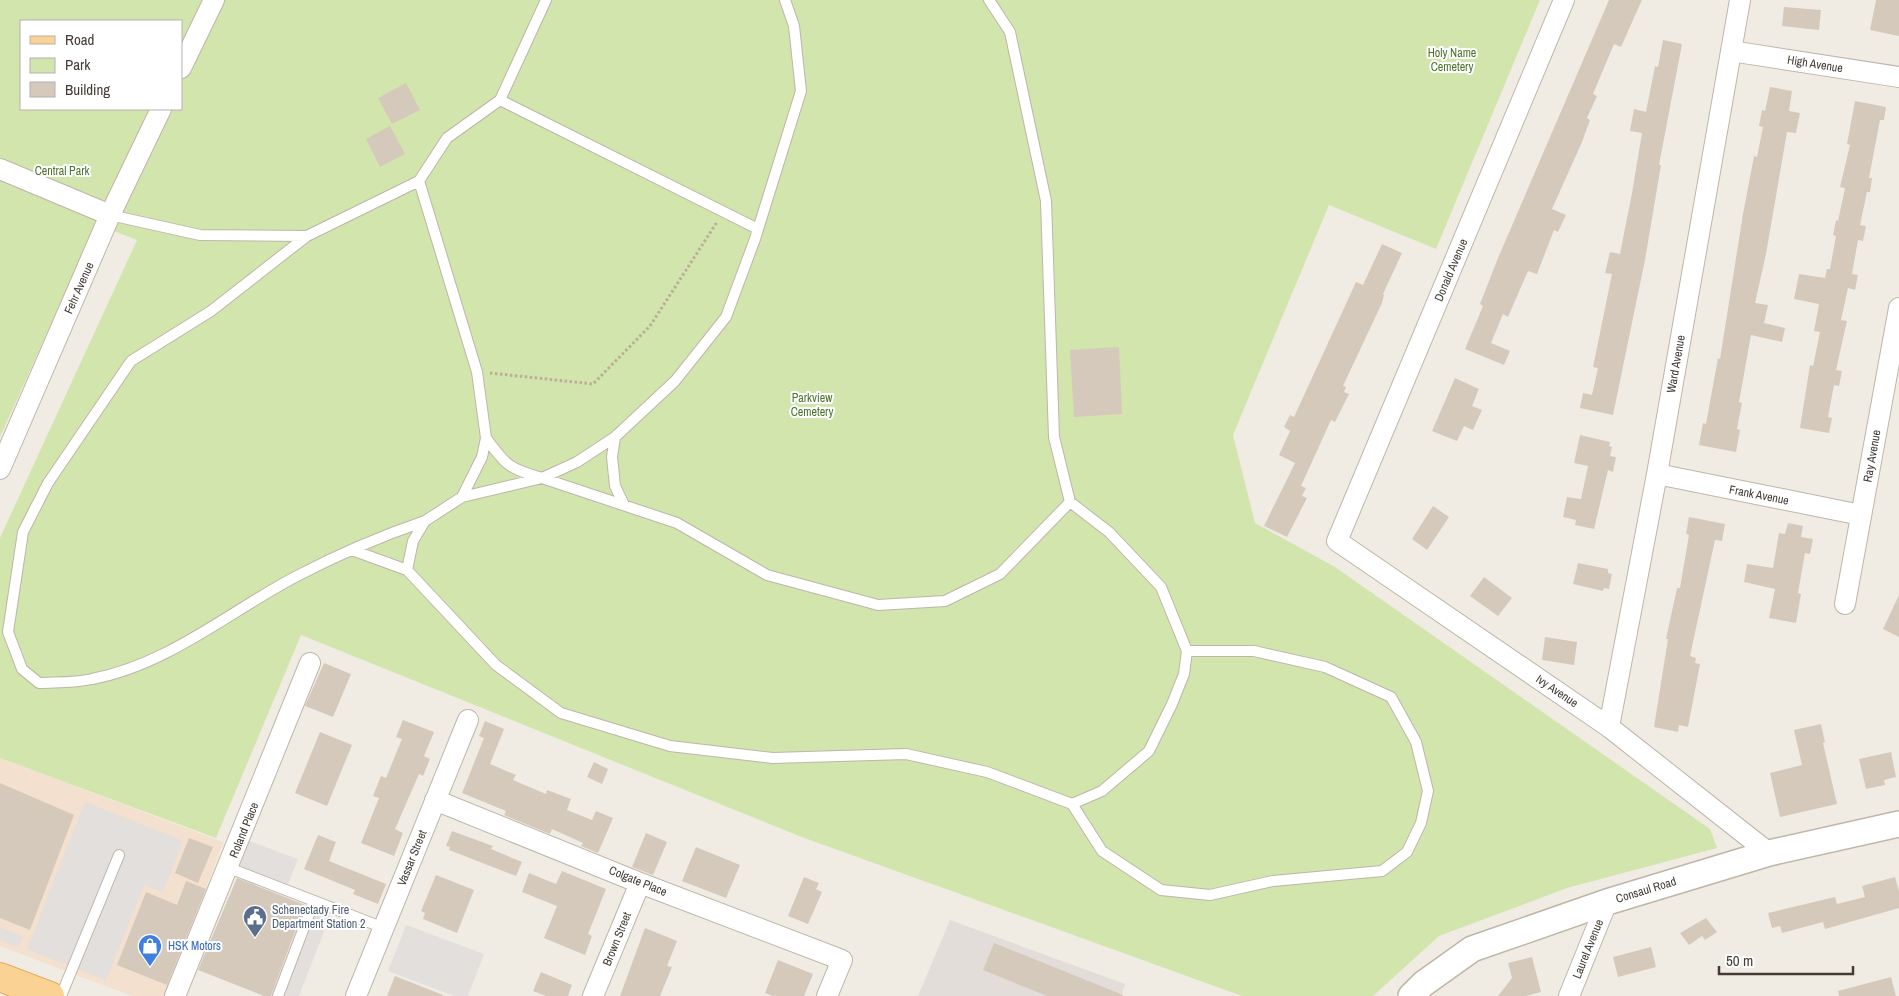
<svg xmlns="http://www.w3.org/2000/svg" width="1899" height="996" font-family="'Archivo Narrow',sans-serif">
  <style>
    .commercial { fill: #f3e0ce }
    .industrial { fill: #e3ddd9 }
    .green { fill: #d1e5ad; fill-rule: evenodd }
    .parking { fill: #e2dfdc }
    .building { fill: #d5c9bc }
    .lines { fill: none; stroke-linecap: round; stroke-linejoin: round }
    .service-casing { stroke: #bfb5a9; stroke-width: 12 }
    .minor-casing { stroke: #bfb5a9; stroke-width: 22 }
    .tertiary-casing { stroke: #bfb5a9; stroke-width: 28 }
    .primary-casing { stroke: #dfad64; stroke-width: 30 }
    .path { stroke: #bdac98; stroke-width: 3; stroke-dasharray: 2.5 2.5; stroke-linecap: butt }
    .service { stroke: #fff; stroke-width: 10 }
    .minor { stroke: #fff; stroke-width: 20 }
    .tertiary { stroke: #fff; stroke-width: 25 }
    .primary { stroke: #fad293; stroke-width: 28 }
    .labels { text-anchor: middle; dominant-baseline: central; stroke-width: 4; stroke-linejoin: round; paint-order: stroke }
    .park-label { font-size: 12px; fill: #4c722a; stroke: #fff }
    .street-label { font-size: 12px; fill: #433b34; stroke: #fff }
    .service-label { font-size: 12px; fill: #4e5e75; stroke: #fff; text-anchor: start }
    .shop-label { font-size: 12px; fill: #366cbe; stroke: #fff; text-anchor: start }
  </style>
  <rect width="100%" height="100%" fill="#f1ece3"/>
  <!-- commercial -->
  <path class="commercial" d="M0,758L223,842L166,996H132L0,946Z"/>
  <!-- industrial -->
  <path class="industrial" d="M950,920L1125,984L1121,996H918Z"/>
  <!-- green -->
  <path class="green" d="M0,0H1540L1436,249L1329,205L1233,435L1255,523L1335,567L1710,829L1717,848L1567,888L1439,936L1373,996H1242L799,836L301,635L216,838L0,758V538L137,240L96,224L0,437ZM21,21H181V109H21Z"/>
  <!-- parking -->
  <path class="parking" d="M85,802L183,841L163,892L144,885L106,980L27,949Z
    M249,841L298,859L288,884L240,866Z
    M309,908L330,916L299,996H276Z
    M406,925L484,954L468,996H454L388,971Z
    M0,927L23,936L18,947L0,940Z"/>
  <!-- building -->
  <path class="building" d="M1609,0H1642L1621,47L1614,44L1593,94L1597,96L1587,118L1590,120L1582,142L1552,209L1566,215L1558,232L1554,230L1537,274L1528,271L1508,317L1503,314L1491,343L1510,351L1504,365L1465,349L1483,306L1480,304L1498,258Z
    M1876,0H1899V36L1870,30Z
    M1784,7L1821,10L1819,30L1782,26Z
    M1663,40L1682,44L1659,165H1661L1645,260L1613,415L1580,408L1583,393L1592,395L1598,368L1593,367L1612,274L1605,273L1610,252L1620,254L1632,193L1642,133L1630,131L1634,109L1646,112L1655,66L1658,67Z
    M406,83L420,110L392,124L378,98Z
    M1770,87L1792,91L1789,111L1800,113L1796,133L1787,132L1766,254L1755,303L1768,305L1764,323L1785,328L1782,342L1751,335L1739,402L1742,403L1737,429L1740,430L1736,452L1699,445L1703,423L1706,424L1718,358L1720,359L1743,214L1754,156L1757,157L1763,127L1759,126L1762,110L1765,111Z
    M1855,101L1886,107L1884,120H1880L1869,178H1872L1870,192H1867L1860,225L1866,226L1863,241L1858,240L1852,274L1858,275L1855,290L1848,288L1841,320L1847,321L1836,370L1842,371L1839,386L1834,385L1828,417L1832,418L1829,433L1800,428L1810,365L1813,366L1820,332L1814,331L1819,304L1794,299L1799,274L1825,278L1827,269H1830L1836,236L1833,235L1836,220L1838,221L1845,188L1840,187L1850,145L1847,144Z
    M390,126L405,154L380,167L366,139Z
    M1382,244L1402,253L1383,294L1384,295L1382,303L1343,386L1346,387L1344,392L1349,394L1335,422L1331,420L1301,486L1306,488L1302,496L1307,498L1287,537L1264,526L1295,463L1279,455L1290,431L1284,427L1290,415L1294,417L1356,282L1363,285Z
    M1119,347L1122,414L1074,417L1070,350Z
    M1455,378L1479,389L1472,406L1482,410L1473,430L1464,426L1457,441L1432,431Z
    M1580,435L1610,442L1609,446L1612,447L1610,456L1616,457L1613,472L1608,470L1594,529L1575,525L1576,520L1563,517L1567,497L1581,499L1588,466L1574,463Z
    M1433,506L1449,517L1427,550L1412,539Z
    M1689,517L1725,524L1722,541L1715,540L1690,656L1696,658L1695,663L1700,664L1688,727L1679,725L1678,732L1654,727L1668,639H1666L1677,588H1680L1689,535L1686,534Z
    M1788,523L1803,526L1801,537L1813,539L1810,554L1805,553L1798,593L1801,594L1796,623L1769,618L1775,589L1744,582L1747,564L1773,568L1779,533L1785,534Z
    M1578,563L1608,569V573L1612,574L1609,589L1604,588L1603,591L1573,584Z
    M1484,577L1512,598L1498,616L1470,596Z
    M1899,595V637L1883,629Z
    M1545,637L1577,642L1574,665L1542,660Z
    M324,663L351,674L333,717L305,706Z
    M403,720L434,732L424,756L430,759L423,776L419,774L395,829L403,833L394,856L361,843L379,798L373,796L381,776L386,778L402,739L396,737Z
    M485,721L504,729L490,764L516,775L513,780L546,794L547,790L571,799L567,810L592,820L596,811L613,818L598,853L581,846L583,843L552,829L550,834L504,815L506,811L462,793L484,738L479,736Z
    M1821,724L1825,742L1823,743L1837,804L1780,817L1770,773L1802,765L1794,730Z
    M320,732L352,745L327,806L295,793Z
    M1891,752L1896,777L1884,780L1885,785L1866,789L1859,759Z
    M594,762L608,769L602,784L587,777Z
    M0,783L74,815L30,930L0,918Z
    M452,831L493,846L491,849L522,862L516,876L449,850L450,847L446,846Z
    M646,833L667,842L653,875L632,867Z
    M318,835L336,842L329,861L386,884L378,904L353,894L355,890L304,869Z
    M189,838L213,847L198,883L175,873Z
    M696,847L740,865L726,898L682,881Z
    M562,871L606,889L588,934L592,936L585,955L544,938L557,906L522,892L529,873L556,884Z
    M436,875L474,890L457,933L423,919L425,913L421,911Z
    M804,877L819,883L816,889L822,892L808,924L788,916Z
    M1895,877L1899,891V908L1825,929L1823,922L1782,933L1780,926L1772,928L1768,913L1835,897L1837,904L1865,897L1862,886Z
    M237,878L305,905L271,996H264L198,970Z
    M186,881L206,889L167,985L117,965L146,892L177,905Z
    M1706,918L1717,932L1705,940L1702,936L1689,945L1680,933Z
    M645,928L677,941L667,966L672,967L660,996H620Z
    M994,943L1123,995V996H1047L983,970Z
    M1651,947L1656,967L1618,977L1613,957Z
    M1532,957L1541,992L1526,996H1498L1512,978L1508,963Z
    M778,960L813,974L804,996H773L765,993Z
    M541,972L572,985L568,996H546L533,991Z
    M395,976L443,995L442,996H387Z
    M1891,977L1896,996H1839L1838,991Z"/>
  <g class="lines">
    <!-- service casing -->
    <g class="service-casing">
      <path id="service" d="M500,100L758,229
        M419,181L477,372L486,438L482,457L462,497
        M110,215L200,235L307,236L419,181L447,138L500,100L546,0
        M307,236L211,311L131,361L48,483L23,532L8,632L22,669L39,683C56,682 75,683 92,679C167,665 229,612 295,577C337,555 381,536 425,521
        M486,438C506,466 510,469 542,478L577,462L615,437
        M624,505L615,486L612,457L615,437L675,381L726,317L755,239L801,91L794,26L785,0
        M352,550L407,570L496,665L561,713L670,746L773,758L906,754L987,772L1072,804L1102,791L1149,751L1172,704L1184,674L1187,651L1161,587L1109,532L1070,502
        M407,570L413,541L425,521L462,497L542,478L677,523L767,575L878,605L945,601L1000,574L1070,502L1054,437L1046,201L1010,32L989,0
        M1072,804L1102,851L1161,890L1210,895L1273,881L1382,871L1407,852L1421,823L1428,791L1416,742L1391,697L1325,667L1254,651H1187
        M229,868L384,928
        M61,996L119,855
        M278,996L314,901"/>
    </g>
    <!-- minor casing -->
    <g class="minor-casing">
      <path id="minor" d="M1564,0L1337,541L1609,727L1769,853
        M1731,51L1899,77
        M181,68L214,0
        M0,169L110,215
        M0,469L110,215L161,109
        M1657,474L1861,515
        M1845,604L1899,308
        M1609,727L1657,474L1740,0
        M435,800L640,883L842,960L827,996
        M175,996L310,663
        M356,996L468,720
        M593,996L640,883
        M1569,996L1607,902"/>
    </g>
    <!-- tertiary casing -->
    <g class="tertiary-casing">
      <path id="tertiary" d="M1411,996L1423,984L1472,949L1607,902L1769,853L1899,824"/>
    </g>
    <!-- primary casing -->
    <g class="primary-casing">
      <path id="primary" d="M0,977L50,996"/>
    </g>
    <!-- path -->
    <path class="path" d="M490,373L593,384L650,326L717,222"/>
    <!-- service -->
    <use href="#service" class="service"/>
    <!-- minor -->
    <use href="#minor" class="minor"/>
    <!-- tertiary -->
    <use href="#tertiary" class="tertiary"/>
    <!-- primary -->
    <use href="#primary" class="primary"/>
  </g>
  <!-- icons -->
  <defs>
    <g id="civic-pin" transform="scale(1.25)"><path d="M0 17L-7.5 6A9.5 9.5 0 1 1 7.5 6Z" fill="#5c6f8a" stroke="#fff"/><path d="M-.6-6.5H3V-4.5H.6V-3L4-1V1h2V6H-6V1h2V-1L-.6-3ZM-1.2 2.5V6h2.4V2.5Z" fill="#fff"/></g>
    <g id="shop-pin" transform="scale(1.25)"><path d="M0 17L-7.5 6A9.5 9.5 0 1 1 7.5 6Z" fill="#3f7fe0" stroke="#fff"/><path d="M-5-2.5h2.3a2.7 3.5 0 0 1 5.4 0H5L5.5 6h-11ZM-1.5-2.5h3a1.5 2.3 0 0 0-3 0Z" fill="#fff"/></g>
  </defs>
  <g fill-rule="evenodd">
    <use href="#civic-pin" x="255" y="917"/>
    <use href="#shop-pin" x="150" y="946"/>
  </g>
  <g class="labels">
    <!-- park labels -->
    <g class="park-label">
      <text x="1452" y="53">Holy Name<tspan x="1452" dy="14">Cemetery</tspan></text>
      <text x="62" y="171">Central Park</text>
      <text x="812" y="398">Parkview<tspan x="812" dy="14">Cemetery</tspan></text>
    </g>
    <!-- street labels -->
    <g class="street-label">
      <text transform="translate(1815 64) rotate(9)">High Avenue</text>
      <text transform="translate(1451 270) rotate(-67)">Donald Avenue</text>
      <text transform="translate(79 288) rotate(-66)">Fehr Avenue</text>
      <text transform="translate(1676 364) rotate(-80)">Ward Avenue</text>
      <text transform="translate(1872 456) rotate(-80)">Ray Avenue</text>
      <text transform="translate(1759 495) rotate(11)">Frank Avenue</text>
      <text transform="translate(1557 691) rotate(34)">Ivy Avenue</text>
      <text transform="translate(244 830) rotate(-68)">Roland Place</text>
      <text transform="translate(412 858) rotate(-68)">Vassar Street</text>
      <text transform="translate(638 881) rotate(22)">Colgate Place</text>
      <text transform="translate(1646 890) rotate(-17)">Consaul Road</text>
      <text transform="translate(617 939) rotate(-68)">Brown Street</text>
      <text transform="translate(1588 949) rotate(-68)">Laurel Avenue</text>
    </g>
    <!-- service labels -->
    <g class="service-label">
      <text x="272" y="910">Schenectady Fire<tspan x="272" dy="14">Department Station 2</tspan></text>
    </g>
    <!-- shop labels -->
    <g class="shop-label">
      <text x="168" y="946">HSK Motors</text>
    </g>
  </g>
  <!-- legend -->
  <rect x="20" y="20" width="162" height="90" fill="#ffffff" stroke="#b4b1ae"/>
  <rect x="30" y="36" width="25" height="8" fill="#fad293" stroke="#b4b1ae"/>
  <text x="65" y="45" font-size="15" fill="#433b34">Road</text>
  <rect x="30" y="58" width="25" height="15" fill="#d1e5ad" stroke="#b4b1ae"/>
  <text x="65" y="70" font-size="15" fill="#433b34">Park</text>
  <rect x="30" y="82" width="25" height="15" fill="#d5c9bc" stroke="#b4b1ae"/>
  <text x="65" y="95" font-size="15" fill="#433b34">Building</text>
  <!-- scale -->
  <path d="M1719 966v8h134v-8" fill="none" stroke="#433b34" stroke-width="2.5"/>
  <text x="1726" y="966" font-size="15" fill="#433b34" stroke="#ffffff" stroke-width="4" paint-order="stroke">50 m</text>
</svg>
